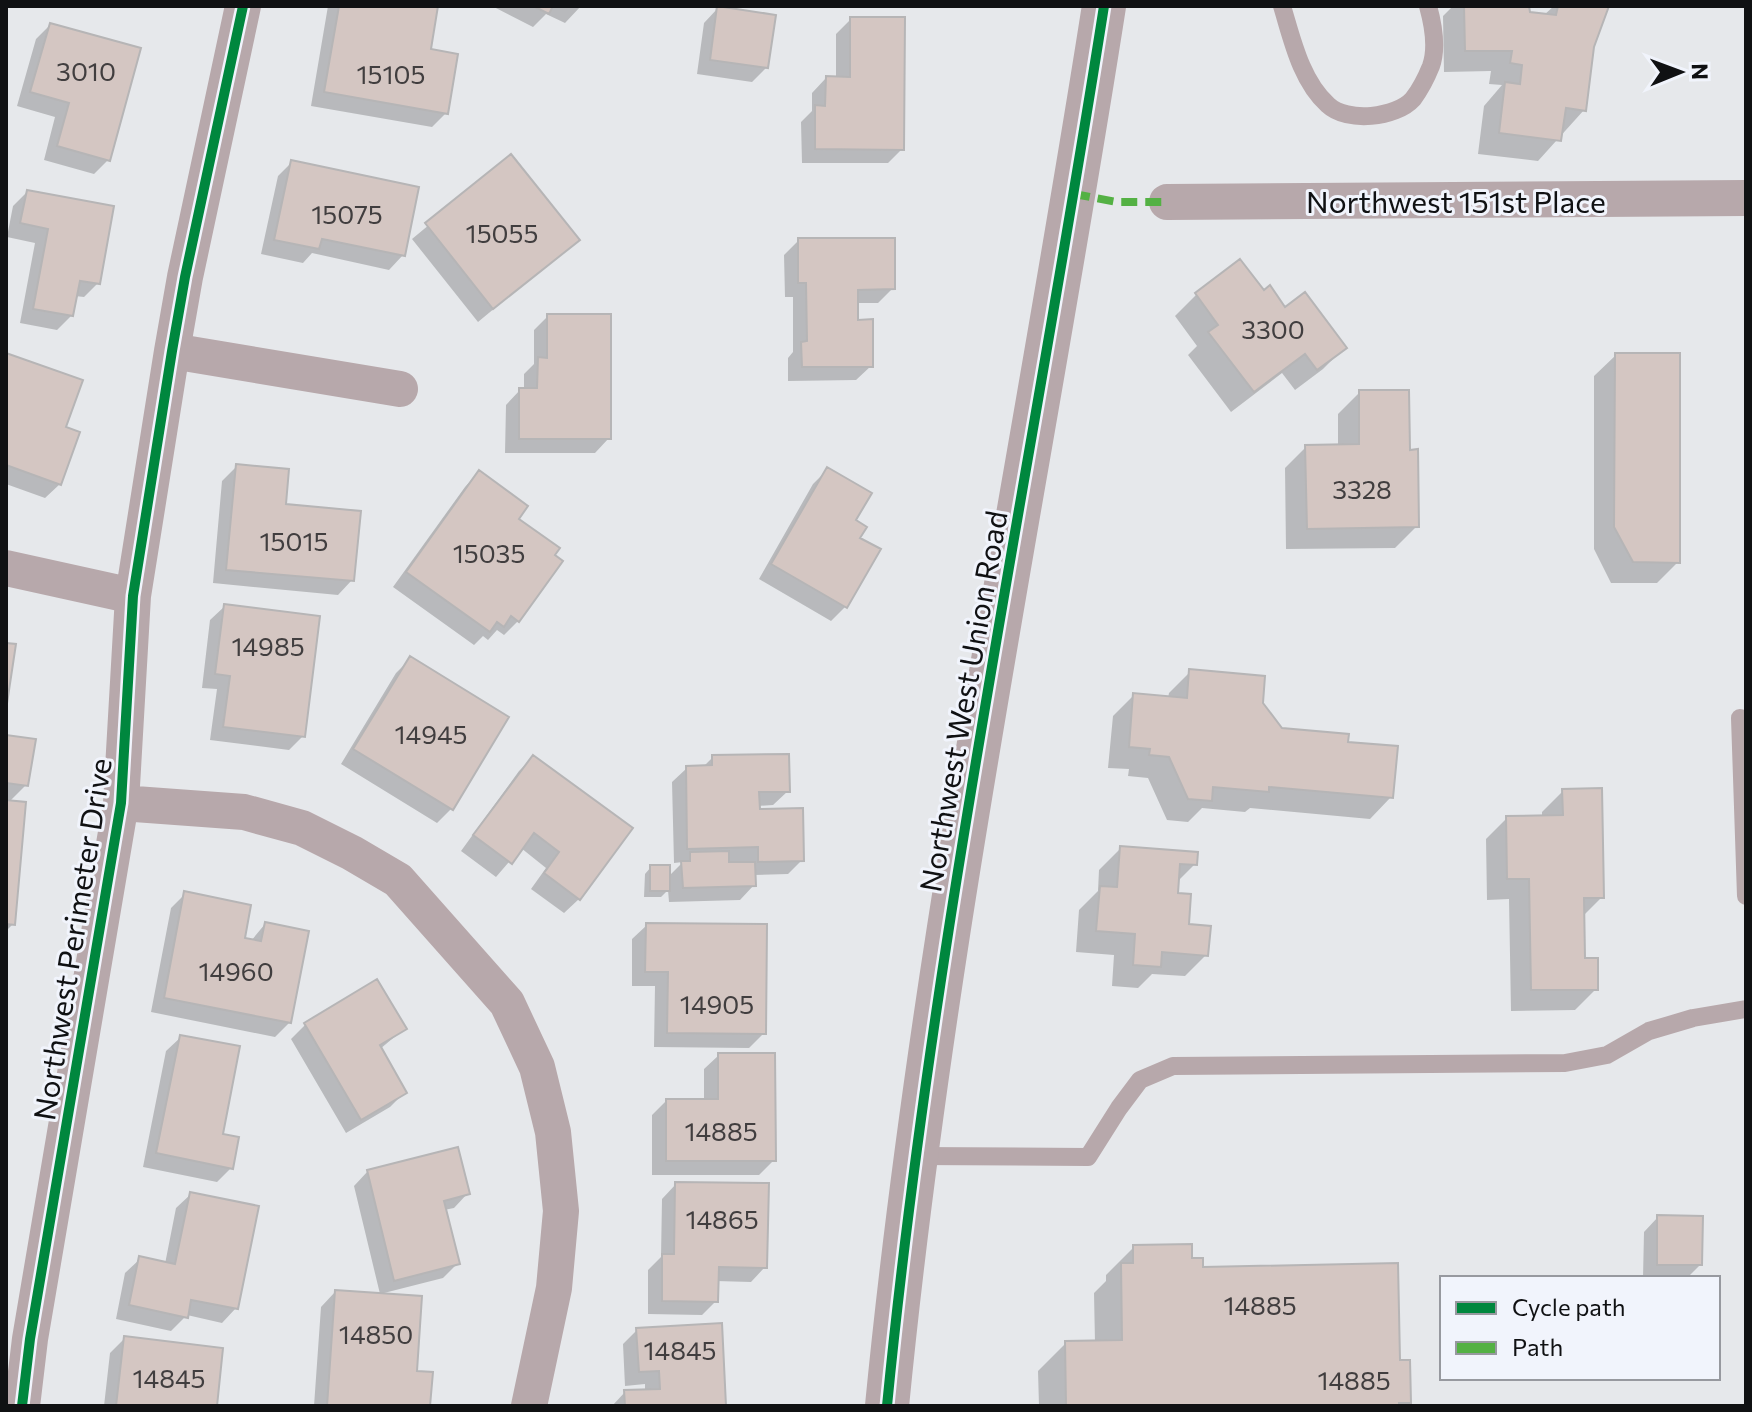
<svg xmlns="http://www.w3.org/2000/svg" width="1752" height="1412" font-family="Commissioner,sans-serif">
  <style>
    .shadow { fill: #0003 }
    .building { fill: #d4c6c2; stroke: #b6b5b6; stroke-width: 2 }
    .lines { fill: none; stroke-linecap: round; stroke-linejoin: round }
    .service { stroke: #b7a8ab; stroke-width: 18 }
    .minor { stroke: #b7a8ab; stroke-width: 36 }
    .tertiary { stroke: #b7a8ab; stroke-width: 44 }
    .quiet { stroke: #54b144; stroke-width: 8; stroke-dasharray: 16 8; stroke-linecap: butt }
    .cycleway-casing { stroke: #f1f4fc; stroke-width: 15 }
    .cycleway { stroke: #00873e; stroke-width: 10 }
    .labels { text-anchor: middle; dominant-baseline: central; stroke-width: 6; stroke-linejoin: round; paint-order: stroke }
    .number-label { font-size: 26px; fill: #413e3f }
    .street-label { font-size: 30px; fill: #101113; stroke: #f1f4fc }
  </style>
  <rect width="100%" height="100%" fill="#e6e8eb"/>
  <!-- shadow -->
  <path class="shadow" d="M328,6H436L428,51L446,113L432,127L311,106Z
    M492,6H581L565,23L546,14L533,27Z
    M1453,6H1527L1528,13L1544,15L1554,6H1607L1592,47L1584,110L1538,161L1478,154L1484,106L1502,85L1489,84L1491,71L1444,72L1443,16Z
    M718,8L766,68L752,82L697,74L704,23Z
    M851,19L902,149L888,163H802L801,122L812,111V93L826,78H836V34Z
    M50,25L108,160L94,174L44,160L55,117L17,106L36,39Z
    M511,157L577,240L478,322L412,239Z
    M292,162L403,255L389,270L312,253L303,263L261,254L278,176Z
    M27,192L98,283L84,297L75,296L71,316L57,330L20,323L35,243L7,237L13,206Z
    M799,240L893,288L878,303H856V322L871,366L856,380L788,381V358L793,352V297H785L784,255Z
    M1240,262L1263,293L1344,348L1323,369L1295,390L1282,373L1231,412L1188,355L1197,346L1175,316L1196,295Z
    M548,316L609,438L595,453H505L506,405L520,390H524V374L534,364V330Z
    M6,355L63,428L60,484L45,498L6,484Z
    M1616,355L1678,562L1657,583H1611L1594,549V376Z
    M1360,392L1408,452L1417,526L1395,548L1286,549L1285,468L1306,447L1338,446V414Z
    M237,466L284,506L352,580L338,595L213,583L222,481Z
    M827,470L858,538L846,606L831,621L759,579L813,484Z
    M479,472L516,519L518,621L504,635L497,630L488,640L483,636L474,645L393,587L465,487Z
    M225,606L303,736L289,750L210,740L217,689L202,688L210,620Z
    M410,659L451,809L437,823L341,764L396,673Z
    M1190,672L1261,703L1281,730L1391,797L1370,819L1250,808L1245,812L1202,808L1188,822L1167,820L1148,778L1128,776L1129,769L1108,768L1113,716L1134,695L1168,698L1169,693Z
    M6,737L26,785L9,802L13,924L6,931Z
    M533,757L579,899L564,913L531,889L546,868L521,848L496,877L461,851L519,771Z
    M713,757L788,791L773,805L758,806V811L802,860L788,874L754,875V885L740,900L669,902L668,890L661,897H644L645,874L651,867L668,877L683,862L674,863L672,782L687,768H702Z
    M1563,791L1602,897L1582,917L1583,960L1596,989L1575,1010L1511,1011L1509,899L1487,900L1486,839L1507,818L1542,817V812Z
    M1121,848L1195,864L1177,882L1176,895L1187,926L1206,955L1185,976L1152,974L1138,988L1112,986L1114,955L1076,952L1079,910L1098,891L1099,870Z
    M185,894L243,939L251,941L265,924L290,1022L275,1037L151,1012L171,908Z
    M647,925L764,1033L749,1048L654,1047L655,986H632V939Z
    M305,1025L404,1029L380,1049L404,1093L390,1107L346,1133L291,1039Z
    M181,1037L231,1168L217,1182L143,1167L166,1051Z
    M719,1055L774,1160L759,1175H652V1115L666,1101H704V1069Z
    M368,1171L468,1193L454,1208L444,1210L457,1264L443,1278L380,1294L354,1186Z
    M676,1184L765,1267L751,1282L716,1281V1301L702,1315L648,1314V1270L661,1257L662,1199Z
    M191,1194L236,1308L222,1323L187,1315L171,1331L116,1319L125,1273L140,1259L165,1264L176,1208Z
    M1658,1217L1700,1265L1687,1278H1643L1644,1232Z
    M1134,1247L1190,1260L1201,1269L1398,1362L1409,1402L1405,1406H1039L1038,1371L1066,1343H1095L1094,1293L1106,1281V1275Z
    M335,1292L415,1373L428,1406H314L321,1307Z
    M637,1330L724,1406H612L625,1392L645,1391V1384L625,1386L623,1344Z
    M125,1338L215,1406H104L110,1353Z"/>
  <!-- building -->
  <path class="building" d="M339,6H438L431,49L458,54L448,114L324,92Z
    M533,6H553L549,14Z
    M717,6L776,15L768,68L710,60Z
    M1464,6H1529L1530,12L1556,15L1558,6H1609L1594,47L1586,111L1566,108L1561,141L1499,133L1505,82L1520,84L1522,65L1510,63L1512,51H1465Z
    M850,17H905L904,150L815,149V105L825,106L826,76L850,77Z
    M50,23L141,48L110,161L57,146L69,103L30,92Z
    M511,154L580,240L493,309L425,223Z
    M291,160L419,187L405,256L322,239L319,249L274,240Z
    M27,190L114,206L100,284L80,281L73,316L33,309L48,229L20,223Z
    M798,238H895V289L858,290V320L873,319V367H802L801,342L807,341L806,283H798Z
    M1240,259L1264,290L1270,285L1285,307L1305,292L1347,348L1317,370L1305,354L1254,392L1208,332L1218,325L1195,293Z
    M547,314H611V439H519V388H537L538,357L547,358Z
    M6,353L83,380L66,427L80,432L61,485L6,465Z
    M1615,353H1680V563L1633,562L1614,527Z
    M1359,390H1409L1410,450L1418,449L1419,527L1307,529L1305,445L1359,444Z
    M236,464L289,469L286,504L361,511L354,581L226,570Z
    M827,467L872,493L856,520L867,527L860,538L881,549L847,608L771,564Z
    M479,470L528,506L519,519L560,548L555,555L563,561L519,622L511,616L504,627L497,622L490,632L406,572Z
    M224,604L320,616L305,737L223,727L230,676L215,674Z
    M6,643L16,644L6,710Z
    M410,656L509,717L453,810L353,749Z
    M1189,669L1265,676L1263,703L1282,728L1349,734L1348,742L1398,746L1393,798L1269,787V792L1213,787L1212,801L1188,799L1169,757L1149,755L1150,749L1129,747L1133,693L1187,698Z
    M6,735L36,739L28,786L6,783Z
    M789,754L790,792H759L760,809L803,808L804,861L758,862V847L687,849L686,766L712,765V755Z
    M533,755L633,828L580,900L544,873L559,852L534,833L512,864L473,835Z
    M1602,788L1604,898H1584L1585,958H1598V990H1531L1529,879H1507L1506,816L1563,815L1562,789Z
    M6,800L26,802L15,925L6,924Z
    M1120,846L1198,852L1197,865L1180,864L1178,893L1191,894L1189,924L1211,926L1208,956L1162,952L1161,967L1133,965L1135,934L1096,931L1100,886L1117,887Z
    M729,851V862H755L756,886L683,888L681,861H690V852Z
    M650,865H670V891H650Z
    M184,891L251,905L245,938L261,941L265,922L309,931L291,1023L164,998Z
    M646,923L767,924L766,1034L667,1033L668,972H645Z
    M377,979L407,1029L380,1045L407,1093L361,1120L304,1023Z
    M180,1035L240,1046L223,1134L239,1137L233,1169L156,1153Z
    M718,1053H775L776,1161H666V1099H718Z
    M458,1147L470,1194L444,1201L460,1264L394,1281L367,1170Z
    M675,1182L769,1183L767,1268L719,1267L718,1302L662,1301V1254H674Z
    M190,1192L259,1206L238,1309L191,1300L188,1318L129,1305L139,1256L175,1264Z
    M1657,1215L1703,1216L1702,1265H1657Z
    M1192,1244V1258H1203V1267L1398,1263L1400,1360H1410L1411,1403H1399V1406H1066L1065,1341L1122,1340L1121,1263H1133V1245Z
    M335,1290L422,1296L417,1371L433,1372L430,1406H327Z
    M722,1323L726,1406H625L624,1390L660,1389L659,1371L639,1372L636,1328Z
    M124,1336L223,1348L217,1406H116Z"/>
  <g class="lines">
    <!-- service -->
    <path class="service" d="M1282,6C1292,39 1301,81 1328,105C1347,123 1396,118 1413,99C1419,91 1427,76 1431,66C1437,49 1433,24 1428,6
      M1740,718L1746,896
      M915,1156L1088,1157L1119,1108L1140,1080L1173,1066L1565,1063L1607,1055L1649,1031L1693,1018L1746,1009"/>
    <!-- minor -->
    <path class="minor" d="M1167,202L1746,198
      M172,351L400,389
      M6,568L133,596
      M121,803L244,812L302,828L352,853L398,880L507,1003L537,1067L553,1132L561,1211L554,1288L529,1406
      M22,1406L30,1339L121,803L133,596L172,351L185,277L243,6"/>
    <!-- tertiary -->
    <path class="tertiary" d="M887,1406C933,935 1031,473 1104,6"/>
    <!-- quiet -->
    <path class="quiet" d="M1074,194L1117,202H1167"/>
    <!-- cycleway casing -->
    <g class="cycleway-casing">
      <path id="cycleway" d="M22,1406L30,1339L121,803L133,596L172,351L185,277L243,6
        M887,1406C933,935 1031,473 1104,6"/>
    </g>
    <!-- cycleway -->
    <use href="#cycleway" class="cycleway"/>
  </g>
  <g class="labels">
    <!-- number labels -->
    <g class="number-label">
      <text x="86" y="70">3010</text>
      <text x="391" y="73">15105</text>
      <text x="347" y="213">15075</text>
      <text x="502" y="232">15055</text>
      <text x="1273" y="328">3300</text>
      <text x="1362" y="488">3328</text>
      <text x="294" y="540">15015</text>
      <text x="489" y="552">15035</text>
      <text x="268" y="645">14985</text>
      <text x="431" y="733">14945</text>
      <text x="236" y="970">14960</text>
      <text x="717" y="1003">14905</text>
      <text x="721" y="1130">14885</text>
      <text x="722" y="1218">14865</text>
      <text x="1260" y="1304">14885</text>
      <text x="376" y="1333">14850</text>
      <text x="680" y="1349">14845</text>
      <text x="169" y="1377">14845</text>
      <text x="1354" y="1379">14885</text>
    </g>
    <!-- street labels -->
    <g class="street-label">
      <text x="1456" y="200">Northwest 151st Place</text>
      <text transform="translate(962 701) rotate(-80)">Northwest West Union Road</text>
      <text transform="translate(71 939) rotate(-81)">Northwest Perimeter Drive</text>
    </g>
  </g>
  <!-- border -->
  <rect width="1752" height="1412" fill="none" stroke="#101113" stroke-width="16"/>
  <!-- legend -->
  <rect x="1440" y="1276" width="280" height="104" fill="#f1f4fc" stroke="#97999f" stroke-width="2"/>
  <rect x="1456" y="1302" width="40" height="12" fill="#00873e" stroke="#97999f" stroke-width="2"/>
  <text x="1512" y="1316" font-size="24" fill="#101113">Cycle path</text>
  <rect x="1456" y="1342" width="40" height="12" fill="#54b144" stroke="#97999f" stroke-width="2"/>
  <text x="1512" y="1356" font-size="24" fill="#101113">Path</text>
  <!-- north arrow -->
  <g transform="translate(1680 72) rotate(89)" stroke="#f1f4fc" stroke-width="6" paint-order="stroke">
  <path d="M0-6L14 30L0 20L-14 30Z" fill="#101113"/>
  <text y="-12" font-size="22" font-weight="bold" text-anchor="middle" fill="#101113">N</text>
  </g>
</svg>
